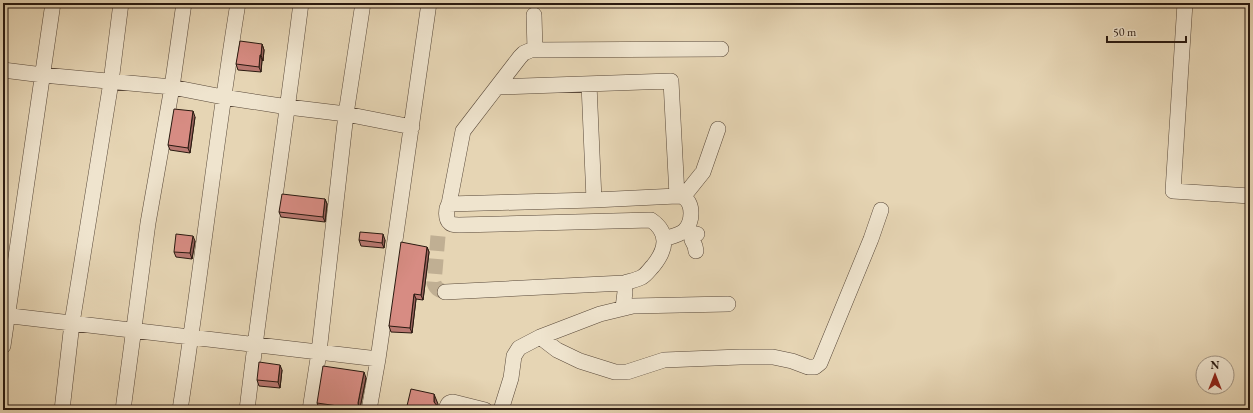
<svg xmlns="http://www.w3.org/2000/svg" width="1253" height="413" font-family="'EB Garamond',serif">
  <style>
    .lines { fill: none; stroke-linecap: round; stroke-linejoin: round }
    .minor-tunnel { stroke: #c0af93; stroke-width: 15; stroke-dasharray: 15 8; stroke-linecap: butt }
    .minor-casing { stroke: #584839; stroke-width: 16 }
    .minor { stroke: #efe4ce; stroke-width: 15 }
    .wall { fill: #b97871; stroke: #291910 }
    .shaded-wall { fill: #96625c; stroke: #291910 }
    .building { fill: #d78c83; stroke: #291910 }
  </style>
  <rect width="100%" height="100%" fill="#e6d5b4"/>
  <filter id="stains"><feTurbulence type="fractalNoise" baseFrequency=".005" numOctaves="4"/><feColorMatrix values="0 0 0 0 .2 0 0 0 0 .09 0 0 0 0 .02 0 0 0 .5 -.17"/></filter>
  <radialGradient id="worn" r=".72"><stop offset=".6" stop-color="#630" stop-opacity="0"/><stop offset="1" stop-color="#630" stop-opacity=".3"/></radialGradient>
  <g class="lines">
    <!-- minor-tunnel -->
    <path class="minor-tunnel" d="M438,236L434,283C436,289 439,290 445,292"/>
    <!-- minor casing -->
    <g class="minor-casing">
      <path id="minor" d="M1185,3L1173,191L1250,196
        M534,15L535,50
        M3,70L43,75L172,87L223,97L288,107L346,114L412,127
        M589,84L594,200
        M497,87L671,81L677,196
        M683,197L703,172L718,129
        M449,204L594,200L677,196C679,196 681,196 683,197C694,203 693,223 684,231C679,235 670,237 664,239
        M696,251L695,246L692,240L694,236L697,234
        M445,292L624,283
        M623,308L625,292L624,283C630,281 637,280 642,277C646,275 650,269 653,266C666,250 670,233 651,220L459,225C456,225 452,225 450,223C445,219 446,208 449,204L463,131L520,57L524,53L531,50L721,49
        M3,315L378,359L429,3
        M540,337L557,350L580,361L615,372H627L664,360L740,357H773L792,361L808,367H815L820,363L871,239L881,210
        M3,346L53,3
        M62,410L72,323L111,82L121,3
        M123,410L148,223L172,87L184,3
        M180,410C201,274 216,138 238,3
        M247,410C263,274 284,139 301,3
        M310,410L319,352L346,114L363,3
        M369,410L378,359
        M446,410C447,405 448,402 453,402L485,410
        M501,410L511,378L514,356L519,348L540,337L600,314L633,306L728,304"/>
    </g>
    <!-- minor -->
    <use href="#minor" class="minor"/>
  </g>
  <!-- wall -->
  <path class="wall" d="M262,44L264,50L263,61L262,60L261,72L238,70L236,64Z
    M195,117L190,153L170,150L168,145Z
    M325,199L327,204L325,222L281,217L279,212Z
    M359,240H385L384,248L361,246Z
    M195,241L192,259L176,257L174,252Z
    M427,247L429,252L423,300L416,299L412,333L391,332L389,326Z
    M282,370L280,388L259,386L257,380Z
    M366,378L360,408V410H333L319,408L317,403Z"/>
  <!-- shaded-wall -->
  <path class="shaded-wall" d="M262,44L264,50L263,61L261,55Z
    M260,55L262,60L261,72L259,67Z
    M193,111L195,117L190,153L188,148Z
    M325,199L327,204L325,222L323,217Z
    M383,234L385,240L384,248L382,243Z
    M193,236L195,241L192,259L190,253Z
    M427,247L429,252L423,300L421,295Z
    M414,294L416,299L412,333L410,328Z
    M280,365L282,370L280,388L278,382Z
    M364,372L366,378L360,408V410L358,403Z
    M434,394L438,404V408L439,410H436L434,402Z"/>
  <!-- building -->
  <path class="building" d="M240,41L262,44L261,55H260L259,67L236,64Z
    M174,109L193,111L188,148L168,145Z
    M282,194L325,199L323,217L279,212Z
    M360,232L383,234L382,243L359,240Z
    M176,234L193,236L190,253L174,252Z
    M401,242L427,247L421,295L414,294L410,328L389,326Z
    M259,362L280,365L278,382L257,380Z
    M323,366L364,372L358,403L359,409L317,403Z
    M411,389L434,394V402L438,407L437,410H406Z"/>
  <!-- margin -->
  <rect width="1253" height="413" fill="none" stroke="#e6d5b4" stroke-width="16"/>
  <rect x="4" y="4" width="1245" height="405" fill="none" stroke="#291910" stroke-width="2"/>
  <rect x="8" y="8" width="1237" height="397" fill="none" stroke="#291910"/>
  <!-- north arrow -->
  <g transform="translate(1215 375)"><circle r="19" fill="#efe4ce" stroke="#a09382"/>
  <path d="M0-3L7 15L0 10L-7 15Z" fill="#8f2418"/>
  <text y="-6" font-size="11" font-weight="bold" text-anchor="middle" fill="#291910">N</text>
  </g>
  <!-- scale -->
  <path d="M1107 36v6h79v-6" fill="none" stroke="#291910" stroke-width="2"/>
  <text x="1113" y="36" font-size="12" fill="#291910" stroke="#efe4ce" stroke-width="3" paint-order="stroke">50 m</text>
  <rect width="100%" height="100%" filter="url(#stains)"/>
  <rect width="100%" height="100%" fill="url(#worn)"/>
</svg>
